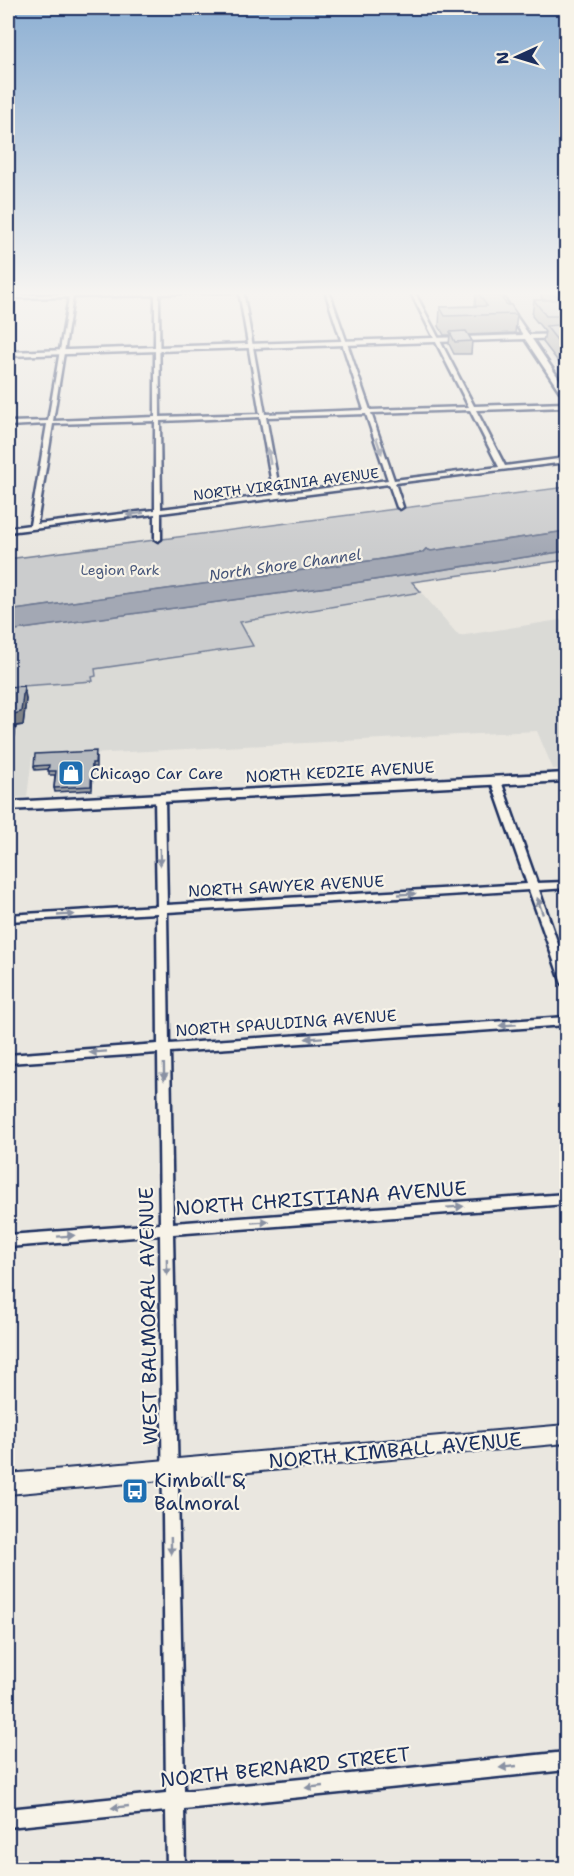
<svg xmlns="http://www.w3.org/2000/svg" width="574" height="1876" font-family="'Shantell Sans',sans-serif">
  <style>
    .built { fill: #dadad6 }
    .green { fill: #cbcccd; stroke: #737e96; stroke-width: 1.5 }
    .water { fill: #a3a8b4; stroke: #6d7892; stroke-width: 1.5 }
    .lines { fill: none; stroke-linecap: round; stroke-linejoin: round }
    .minor-casing { stroke: #1b2f5e; stroke-width: 5 }
    .tertiary-casing { stroke: #1b2f5e; stroke-width: 4 }
    .secondary-casing { stroke: #1b2f5e; stroke-width: 5 }
    .minor { fill: #f7f3e8; fill-rule: evenodd }
    .tertiary { fill: #f7f3e8; fill-rule: evenodd }
    .secondary { fill: #f7f3e8; fill-rule: evenodd }
    .wall { fill: #9da0a4; stroke: #1b2f5e; stroke-width: 1.5 }
    .shaded-wall { fill: #7f8286; stroke: #1b2f5e; stroke-width: 1.5 }
    .building { fill: #b6babf; stroke: #1b2f5e; stroke-width: 1.5 }
    .oneway { fill: #8991a3 }
    .labels { text-anchor: middle; dominant-baseline: central; stroke-width: 4.5; stroke-linejoin: round; paint-order: stroke }
    .far-street-label { font-size: 14px; fill: #1b2f5e; stroke: #f7f3e8 }
    .far-park-label { font-size: 14px; fill: #47567a; stroke: #f7f3e8 }
    .far-water-label { font-size: 15px; font-style: italic; fill: #445378; stroke: #f7f3e8 }
    .street-label { font-size: 16px; fill: #1b2f5e; stroke: #f7f3e8 }
    .poi-label { font-size: 16px; fill: #1b2f5e; stroke: #f7f3e8; text-anchor: start }
    .near-street-label { font-size: 20px; fill: #1b2f5e; stroke: #f7f3e8 }
    .near-poi-label { font-size: 20px; fill: #1b2f5e; stroke: #f7f3e8; text-anchor: start }
  </style>
  <rect width="100%" height="100%" fill="#eae7e0"/>
  <filter id="ink" filterUnits="userSpaceOnUse"><feTurbulence type="fractalNoise" baseFrequency=".0167" numOctaves="2"/><feDisplacementMap in="SourceGraphic" scale="12" xChannelSelector="R" yChannelSelector="G"/><feConvolveMatrix kernelMatrix="1 2 1 2 8 2 1 2 1" color-interpolation-filters="sRGB"/></filter>
  <g filter="url(#ink)">
    <!-- built -->
    <path class="built" d="M503,291H566V296L539,297L545,305L566,304V380L535,336L439,338L433,326L474,325L465,309L514,307Z
      M421,592L459,636L566,619V768L553,769L537,731L32,757L27,797L8,798V642L240,622Z"/>
    <!-- green -->
    <path class="green" d="M566,487V531L431,551L426,549L423,552L376,560L8,611V559Z
      M566,551V560L412,582L421,592L240,622L253,646L95,669L96,676L92,677L93,681L8,687V631L327,587Z"/>
    <!-- water -->
    <path class="water" d="M566,531V551L327,587L8,631V611L376,560L422,553L426,549L431,551Z"/>
    <g class="lines">
      <!-- minor casing -->
      <g class="minor-casing">
        <path id="minor" d="M70,291H74V294L155,291H238L236,292L159,294L160,417L260,414L239,291H243L265,414L364,410L325,291H329L370,410L469,407L410,291H414L474,406L566,403V407L476,410L505,466L566,458V462L395,483L403,507L400,509L397,507L389,484L161,513V539L158,541L155,539V514L8,532V528L30,525L47,424L8,426V422L48,421L69,297L8,298V296L69,294ZM155,295V417L53,421L73,297ZM470,410L499,467L394,480L371,413ZM366,414L388,480L280,494L266,417ZM260,417L274,495L161,509L160,421ZM155,421V510L37,524L53,424Z
          M496,778L501,781L537,883L566,882V888L539,890L566,967V985L562,984L561,981L529,890L167,912L169,1044L566,1017V1025L170,1052L173,1223L566,1194V1204L173,1234L184,1791L566,1752V1770L184,1809L185,1868H167L166,1811L8,1827V1809L166,1793L160,1235L8,1247V1235L160,1224L158,1053L8,1063V1055L158,1044L157,913L8,921V915L157,906L155,798L160,795L165,798L167,905L527,884L491,781Z"/>
      </g>
      <!-- tertiary casing -->
      <g class="tertiary-casing">
        <path id="tertiary" d="M566,1425V1443L8,1494V1474Z"/>
      </g>
      <!-- secondary casing -->
      <g class="secondary-casing">
        <path id="secondary" d="M493,291H499L529,335L566,334V338L532,339L566,389V396H563L525,339L8,356V352L523,335Z
          M566,773V781L8,810V802Z"/>
      </g>
      <!-- minor -->
      <use href="#minor" class="minor"/>
      <!-- tertiary -->
      <use href="#tertiary" class="tertiary"/>
      <!-- secondary -->
      <use href="#secondary" class="secondary"/>
    </g>
    <!-- wall -->
    <path class="wall" d="M476,291L507,305L517,314L515,333L468,335L472,341L471,354H454L449,344L450,335H444L439,326L440,307L475,306Z
      M541,291H567V373L543,342L545,332L532,316L534,300H543L541,297Z
      M8,684L9,687L26,699L23,725L16,726L11,760H8Z
      M96,756V767H93L92,790L55,792L54,788L55,775H49V769L35,770L34,766Z"/>
    <!-- shaded-wall -->
    <path class="shaded-wall" d="M24,686L26,699L23,725L16,726L11,760L8,747L14,714Z"/>
    <!-- building -->
    <path class="building" d="M477,291H496L507,305H511L517,314L445,316L440,307L487,306Z
      M550,291H567V299L554,295Z
      M534,300H567V316H546Z
      M567,324V353L546,326Z
      M466,331L472,341L455,342L450,332Z
      M8,684L9,687L24,686L21,712L14,714L8,747Z
      M96,751L95,763H92L91,786L54,788L56,771H48L49,765L34,766L35,754Z"/>
    <!-- one-way arrows -->
    <defs><path id="oneway-solid" d="M-6-.8H1V-3.2L6.5 0L1 3.2V.8H-6Z" transform="scale(1.5)"/></defs>
    <g class="oneway">
      <use href="#oneway-solid" transform="translate(379 446) rotate(71)"/>
      <use href="#oneway-solid" transform="translate(269 456) rotate(-100)"/>
      <use href="#oneway-solid" transform="translate(135 514) rotate(173)"/>
      <use href="#oneway-solid" transform="translate(160 857) rotate(89)"/>
      <use href="#oneway-solid" transform="translate(407 894) rotate(-3)"/>
      <use href="#oneway-solid" transform="translate(540 906) rotate(-109)"/>
      <use href="#oneway-solid" transform="translate(66 915) rotate(-3)"/>
      <use href="#oneway-solid" transform="translate(508 1025) rotate(176)"/>
      <use href="#oneway-solid" transform="translate(314 1038) rotate(176)"/>
      <use href="#oneway-solid" transform="translate(98 1052) rotate(176)"/>
      <use href="#oneway-solid" transform="translate(164 1072) rotate(89)"/>
      <use href="#oneway-solid" transform="translate(455 1207) rotate(-4)"/>
      <use href="#oneway-solid" transform="translate(260 1222) rotate(-4)"/>
      <use href="#oneway-solid" transform="translate(66 1236) rotate(-4)"/>
      <use href="#oneway-solid" transform="translate(167 1267) rotate(89)"/>
      <use href="#oneway-solid" transform="translate(171 1546) rotate(89)"/>
      <use href="#oneway-solid" transform="translate(508 1767) rotate(174)"/>
      <use href="#oneway-solid" transform="translate(314 1787) rotate(174)"/>
      <use href="#oneway-solid" transform="translate(120 1807) rotate(174)"/>
    </g>
  </g>
  <!-- sky -->
  <linearGradient id="sky" x2="0" y2="1"><stop stop-color="#8cafd3"/><stop offset="0.53" stop-color="#f6f4f1"/><stop offset="1" stop-color="#f6f4f1" stop-opacity="0"/></linearGradient>
  <rect width="574" height="553" fill="url(#sky)"/>
  <!-- icons -->
  <defs>
    <g id="shop-square" transform="scale(1.35)"><rect x="-9" y="-9" width="18" height="18" rx="4" fill="#1f6fb2" stroke="#f7f3e8"/><path d="M-5-2.5h2.3a2.7 3.5 0 0 1 5.4 0H5L5.5 6h-11ZM-1.5-2.5h3a1.5 2.3 0 0 0-3 0Z" fill="#fff"/></g>
    <g id="bus-square" transform="scale(1.35)"><rect x="-9" y="-9" width="18" height="18" rx="4" fill="#1f6fb2" stroke="#f7f3e8"/><path d="M-5-6H5V4H4V6H2V4H-2V6H-4V4H-5ZM-3.5-4V0h7V-4ZM-3.5 1.2v1.5H-2V1.2ZM2 1.2v1.5H3.5V1.2Z" fill="#fff"/></g>
  </defs>
  <g fill-rule="evenodd">
    <use href="#shop-square" x="71" y="773"/>
    <use href="#bus-square" x="135" y="1491"/>
  </g>
  <g class="labels">
    <!-- far-street labels -->
    <g class="far-street-label">
      <text transform="translate(286 484) rotate(-7)">NORTH VIRGINIA AVENUE</text>
    </g>
    <!-- far-park labels -->
    <g class="far-park-label">
      <text x="120" y="570">Legion Park</text>
    </g>
    <!-- far-water labels -->
    <g class="far-water-label">
      <text transform="translate(285 565) rotate(-8)">North Shore Channel</text>
    </g>
    <!-- street labels -->
    <g class="street-label">
      <text transform="translate(340 772) rotate(-3)">NORTH KEDZIE AVENUE</text>
      <text transform="translate(286 886) rotate(-3)">NORTH SAWYER AVENUE</text>
      <text transform="translate(286 1023) rotate(-4)">NORTH SPAULDING AVENUE</text>
    </g>
    <!-- poi labels -->
    <g class="poi-label">
      <text x="90" y="773">Chicago Car Care</text>
    </g>
    <!-- near-street labels -->
    <g class="near-street-label">
      <text transform="translate(321 1198) rotate(-4)">NORTH CHRISTIANA AVENUE</text>
      <text transform="translate(148 1316) rotate(-91)">WEST BALMORAL AVENUE</text>
      <text transform="translate(395 1450) rotate(-5)">NORTH KIMBALL AVENUE</text>
      <text transform="translate(285 1767) rotate(-6)">NORTH BERNARD STREET</text>
    </g>
    <!-- near-poi labels -->
    <g class="near-poi-label">
      <text x="154" y="1480">Kimball &amp;<tspan x="154" dy="23">Balmoral</tspan></text>
    </g>
  </g>
  <!-- margin -->
  <rect width="574" height="1876" fill="none" stroke="#f7f3e8" stroke-width="30"/>
  <rect x="15" y="15" width="544" height="1846" fill="none" stroke="#1b2f5e" stroke-width="2" filter="url(#ink)"/>
  <!-- north arrow -->
  <g transform="translate(517 57) rotate(266)" stroke="#f7f3e8" stroke-width="4.5" paint-order="stroke">
  <path d="M0-4.5L10 22L0 15L-10 22Z" fill="#1b2f5e"/>
  <text y="-9" font-size="16" font-weight="bold" text-anchor="middle" fill="#1b2f5e">N</text>
  </g>
</svg>
